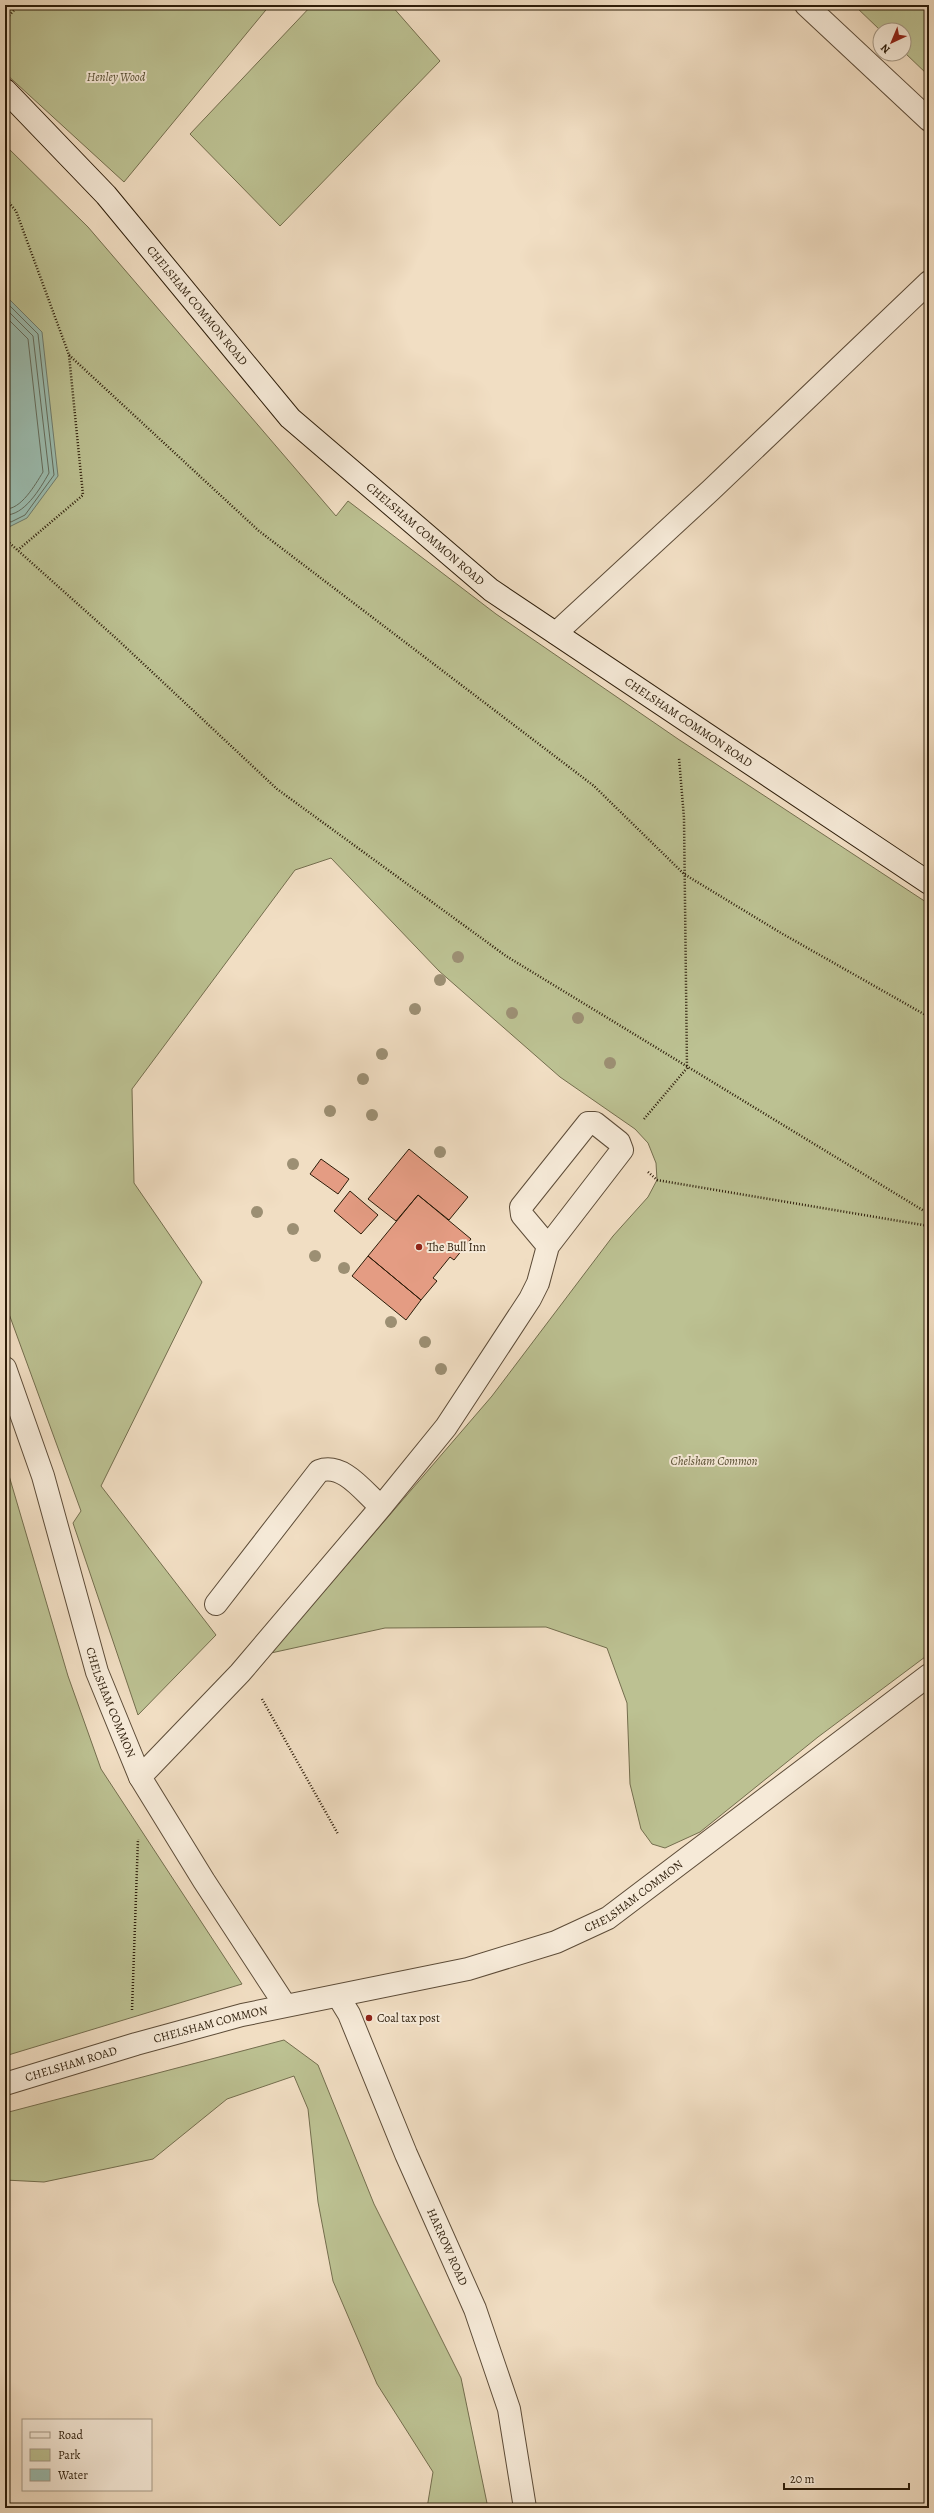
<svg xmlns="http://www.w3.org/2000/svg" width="934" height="2513" font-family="Alegreya,serif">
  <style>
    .green { fill: #bcc192; stroke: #746e4e }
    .water { fill: #9bbcaf; stroke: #6f7c6d }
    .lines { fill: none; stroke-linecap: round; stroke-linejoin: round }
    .shore { stroke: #646c5c; stroke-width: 1 }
    .building { fill: #e49c83; stroke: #2c1c09 }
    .lane-casing { stroke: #5d4c38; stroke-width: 24 }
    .street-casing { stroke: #5d4c38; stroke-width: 24 }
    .secondary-casing { stroke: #2c1c09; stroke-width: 24 }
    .path { stroke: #2c1c09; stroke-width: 2.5; stroke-dasharray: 1 2; stroke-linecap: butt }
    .lane { stroke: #f6ead8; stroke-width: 22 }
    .street { stroke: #f6ead8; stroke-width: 22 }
    .secondary { stroke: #f6ead8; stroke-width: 22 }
    .tree { fill: #9c8f73 }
    .poi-dot { fill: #8f2418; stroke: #f6ead8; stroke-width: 1.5 }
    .labels { text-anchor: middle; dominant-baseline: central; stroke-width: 4; stroke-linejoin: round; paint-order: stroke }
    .park-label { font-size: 12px; font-style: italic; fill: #574e32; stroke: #f6ead8 }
    .street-label { font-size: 12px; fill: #2c1c09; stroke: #f6ead8 }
    .poi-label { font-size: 12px; fill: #2c1c09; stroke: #f6ead8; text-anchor: start }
  </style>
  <rect width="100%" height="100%" fill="#f1dec3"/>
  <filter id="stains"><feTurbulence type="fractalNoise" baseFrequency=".005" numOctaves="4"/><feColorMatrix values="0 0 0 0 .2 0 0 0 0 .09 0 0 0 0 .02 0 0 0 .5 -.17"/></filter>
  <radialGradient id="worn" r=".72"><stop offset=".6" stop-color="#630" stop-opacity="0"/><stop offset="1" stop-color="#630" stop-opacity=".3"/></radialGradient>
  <!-- green -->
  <path class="green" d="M5,5H270L124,182L5,73Z
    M312,5H391L440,61L280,226L190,134Z
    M854,5H929V76L904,52V30H880Z
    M5,145L88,227L336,516L348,501L496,614L678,739L929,904V1654L818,1737L700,1832L665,1848L652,1844L641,1829L630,1784L627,1703L607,1648L546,1627L385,1628L271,1653L492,1396L613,1236L648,1197L657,1180L656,1163L648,1143L635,1129L560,1077L439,971L331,858L295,870L132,1089L134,1183L202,1282L101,1486L216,1635L138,1715L73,1523L81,1511L5,1303Z
    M5,1462L68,1676L101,1769L242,1984L5,2056Z
    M284,2040L318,2065L374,2204L461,2378L488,2508H427L433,2472L377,2384L333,2281L318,2202L308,2109L294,2076L227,2099L153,2159L44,2182L5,2180V2113Z"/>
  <!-- water -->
  <path class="water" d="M5,295L42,332L58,476L27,518L9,527L5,522Z"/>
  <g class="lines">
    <!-- shore -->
    <path class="shore" d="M5,301L38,334L54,475L25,515L11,522L5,520
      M5,308L33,336L49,473C40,489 24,516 5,515
      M5,316L28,339L43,472C35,485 21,510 5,509"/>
  </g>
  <!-- building -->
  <path class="building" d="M409,1149L468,1197L449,1220L418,1195L396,1221L368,1199Z
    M321,1159L349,1179L338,1194L310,1174Z
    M350,1191L378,1215L361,1234L334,1211Z
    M418,1195L471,1239L454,1260L450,1257L433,1278L437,1281L421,1300L368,1256Z
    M368,1256L421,1300L406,1320L352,1276Z"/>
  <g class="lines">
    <!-- lane casing -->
    <g class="lane-casing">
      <path id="lane" d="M216,1604L319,1471C343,1462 364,1492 381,1507
        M140,1777L240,1673L381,1507L446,1427L530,1299L538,1283L548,1246L622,1150L619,1142L595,1123H588L521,1207L522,1215L548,1246"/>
    </g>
    <!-- street casing -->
    <g class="street-casing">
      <g id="street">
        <path d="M806,5L929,120"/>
        <path d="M556,633L711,490L929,282"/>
        <path id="s1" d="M5,1368L43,1476L97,1672L140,1777L204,1881L285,2005"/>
        <path id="s2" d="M338,1996L349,2014L406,2154L475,2309L509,2409L525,2508"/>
        <path id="s3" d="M5,2084L136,2044L242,2015L468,1969L556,1942L608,1918L929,1675"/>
      </g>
    </g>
    <!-- secondary casing -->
    <g class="secondary-casing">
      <g id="secondary">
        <path id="s4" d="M5,90L106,195L290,418L491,590L929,883"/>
      </g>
    </g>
    <!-- path -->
    <path class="path" d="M5,20L19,5
      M5,198L16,211L69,355L83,495L18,550
      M69,355L259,531L594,786L684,874L781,933L929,1017
      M5,539L119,641L277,789L506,956L929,1214
      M644,1119L687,1068L684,818L679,758
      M648,1172L657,1180L929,1226
      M262,1699L338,1834
      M132,2010L138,1839"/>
    <!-- lane -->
    <use href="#lane" class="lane"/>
    <!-- street -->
    <use href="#street" class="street"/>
    <!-- secondary -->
    <use href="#secondary" class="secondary"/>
  </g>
  <!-- trees -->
  <g class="tree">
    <circle cx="458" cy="957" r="6"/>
    <circle cx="440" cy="980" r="6"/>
    <circle cx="415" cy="1009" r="6"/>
    <circle cx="512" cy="1013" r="6"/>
    <circle cx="578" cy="1018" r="6"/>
    <circle cx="382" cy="1054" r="6"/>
    <circle cx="610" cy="1063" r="6"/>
    <circle cx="363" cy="1079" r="6"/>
    <circle cx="330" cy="1111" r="6"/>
    <circle cx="372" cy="1115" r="6"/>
    <circle cx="440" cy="1152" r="6"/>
    <circle cx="293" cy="1164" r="6"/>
    <circle cx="257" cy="1212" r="6"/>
    <circle cx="293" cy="1229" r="6"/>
    <circle cx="315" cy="1256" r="6"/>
    <circle cx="344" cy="1268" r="6"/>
    <circle cx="391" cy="1322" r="6"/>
    <circle cx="425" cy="1342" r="6"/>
    <circle cx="441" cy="1369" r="6"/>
  </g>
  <!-- markers -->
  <g class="poi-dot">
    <circle cx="419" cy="1247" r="4"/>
    <circle cx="369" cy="2018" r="4"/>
  </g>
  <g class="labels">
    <!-- park labels -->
    <g class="park-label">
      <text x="116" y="77">Henley Wood</text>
      <text x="714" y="1461">Chelsham Common</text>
    </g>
    <!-- street labels -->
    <g class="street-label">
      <text stroke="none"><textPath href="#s4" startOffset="289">CHELSHAM COMMON ROAD</textPath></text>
      <text stroke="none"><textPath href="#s4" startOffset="613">CHELSHAM COMMON ROAD</textPath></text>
      <text stroke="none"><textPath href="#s4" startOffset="937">CHELSHAM COMMON ROAD</textPath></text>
      <text stroke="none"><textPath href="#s1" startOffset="351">CHELSHAM COMMON</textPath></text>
      <text stroke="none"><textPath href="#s3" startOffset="660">CHELSHAM COMMON</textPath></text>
      <text stroke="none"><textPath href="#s3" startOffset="214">CHELSHAM COMMON</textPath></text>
      <text stroke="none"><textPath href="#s3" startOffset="69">CHELSHAM ROAD</textPath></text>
      <text stroke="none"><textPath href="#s2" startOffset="274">HARROW ROAD</textPath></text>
    </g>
    <!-- poi labels -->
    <g class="poi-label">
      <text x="427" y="1247">The Bull Inn</text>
      <text x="377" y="2018">Coal tax post</text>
    </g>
  </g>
  <!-- margin -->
  <rect width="934" height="2513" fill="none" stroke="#f1dec3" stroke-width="20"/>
  <rect x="6" y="6" width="922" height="2501" fill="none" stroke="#2c1c09" stroke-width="2"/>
  <rect x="10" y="10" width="914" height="2493" fill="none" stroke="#2c1c09"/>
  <!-- legend -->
  <rect x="22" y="2419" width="130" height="72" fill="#f6ead8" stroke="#a59885"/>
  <rect x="30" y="2432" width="20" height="6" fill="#f6ead8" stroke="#a59885"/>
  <text x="58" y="2439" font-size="12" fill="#2c1c09">Road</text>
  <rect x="30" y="2449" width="20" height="12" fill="#bcc192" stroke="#a59885"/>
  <text x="58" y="2459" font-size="12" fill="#2c1c09">Park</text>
  <rect x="30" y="2469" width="20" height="12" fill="#9bbcaf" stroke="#a59885"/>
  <text x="58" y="2479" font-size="12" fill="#2c1c09">Water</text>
  <!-- north arrow -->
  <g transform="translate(892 42) rotate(224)"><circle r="19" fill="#f6ead8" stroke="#a59885"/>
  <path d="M0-3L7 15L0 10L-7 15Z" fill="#8f2418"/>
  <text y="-6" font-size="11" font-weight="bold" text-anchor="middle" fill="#2c1c09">N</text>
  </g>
  <!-- scale -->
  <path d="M784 2483v6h125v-6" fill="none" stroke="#2c1c09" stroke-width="2"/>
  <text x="790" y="2483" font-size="12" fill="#2c1c09" stroke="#f6ead8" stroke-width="3" paint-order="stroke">20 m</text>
  <rect width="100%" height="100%" filter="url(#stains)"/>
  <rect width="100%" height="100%" fill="url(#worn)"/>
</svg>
